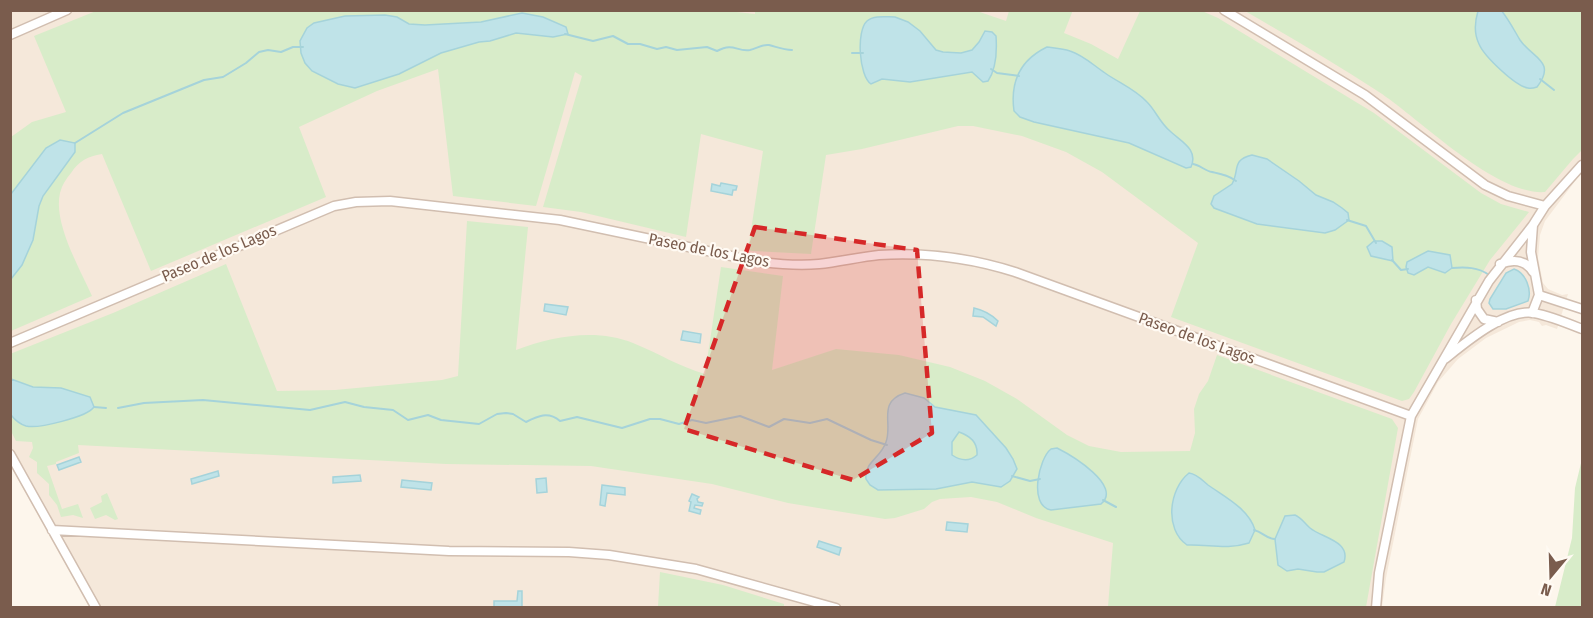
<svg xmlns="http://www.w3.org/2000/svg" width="1593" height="618" font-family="'Fira Sans Condensed',sans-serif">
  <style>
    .residential { fill: #f5e8da }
    .green { fill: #d8ecc9 }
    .water { fill: #bfe3e8; stroke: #a5d3da; stroke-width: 1.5; fill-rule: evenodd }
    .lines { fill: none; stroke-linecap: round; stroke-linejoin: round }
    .stream { stroke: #a5d3da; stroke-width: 2 }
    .minor-casing { stroke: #d1beb0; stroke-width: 11 }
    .minor { stroke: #fff; stroke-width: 8 }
    .marked { fill: #d62828; fill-opacity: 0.2; stroke: #d62828; stroke-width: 4.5; stroke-dasharray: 12 8; stroke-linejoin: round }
    .labels { text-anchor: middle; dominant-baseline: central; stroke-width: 4.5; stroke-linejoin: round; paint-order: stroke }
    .street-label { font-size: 16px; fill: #7a5c4d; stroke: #fffaf3 }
  </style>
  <rect width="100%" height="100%" fill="#fdf6ec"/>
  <!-- residential -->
  <path class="residential" d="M10,11H1582V172L1545,221L1540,235L1538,258L1543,283L1548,289L1562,295L1568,294L1557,329L1546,325L1542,326L1539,322L1530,320L1519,322L1486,338L1458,359L1438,382L1418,419L1386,578L1382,607H89L11,467Z"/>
  <!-- green -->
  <path class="green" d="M718,10L755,14V10H974L1006,21L1009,11L1073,10L1064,33L1091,44L1118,59L1140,11H1202L1218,18L1374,113L1481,193L1501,204L1529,212L1490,260L1451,324L1414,392L1409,399L1402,401L1171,317L1198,243L1102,172L1066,152L1022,136L973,126H958L862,149L826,155L811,254L752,251L748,250L763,151L701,134L686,237L581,212L543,207L582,76L575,72L536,206L453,196L438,69L377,91L299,127L326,197L151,271L102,154C88,156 79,161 71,173C66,179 62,185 60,193C53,223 80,269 92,296L11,331V137L32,122L66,112L34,36L96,11Z
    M1245,11H1582V150L1573,159L1545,192C1496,196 1420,119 1379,92C1335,63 1290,37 1245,11Z
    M467,221L528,227L516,350C552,336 597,328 633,343C658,353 680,367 705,374L721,267L783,276L772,370L836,349L899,355L950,367L985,381L1017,399L1067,435L1089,446L1121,452L1190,451L1195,433L1194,409L1199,394L1208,381L1217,355L1392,419L1398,428L1366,607H1108L1113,543L1036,518L997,502L971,497L940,499L932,502L924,509L895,518L885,519L788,503L712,484L591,466L446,464L78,445L79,453L56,462V464L47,466L62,509L78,504L83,518L73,515L61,517L57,505L49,495V484L37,473V462L29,457L33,448L32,442L16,441L11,431L10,354L113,313L226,264L277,391L335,390L442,380L458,376Z
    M1582,459V607H1555L1572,538L1575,488Z
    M107,493L118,519L115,520L106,515L95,519L90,508L102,502L101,496Z
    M660,572L723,585L784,604V607H658Z"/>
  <!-- water -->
  <path class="water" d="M1501,10C1509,20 1514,30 1520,40C1532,58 1557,61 1537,87C1534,88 1531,89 1528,88C1515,86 1484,56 1479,44C1474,34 1475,21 1478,11Z
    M522,13L543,17L566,27L568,34L553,37L516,33L490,41L479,42L441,53L399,74L355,88L338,84L312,71L305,63L301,53L300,41L307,28L314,23L345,16L385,15L397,17L409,24L425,25L481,22Z
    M895,17L908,22L920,31L936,50L943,52L961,53L972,50L979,42L985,31L992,32L996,36C997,50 996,69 988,81L983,82L972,72L910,82L882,79L871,84C859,76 856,31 867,21C874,15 886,17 895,17Z
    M1047,47C1054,48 1062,48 1070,51C1083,55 1093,65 1105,73C1119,83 1135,89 1147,102C1156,111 1160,123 1170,131C1180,141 1199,149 1191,167L1186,168L1129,143L1034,122L1020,117L1014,111C1010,82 1020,60 1047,47Z
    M60,140L75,143V152L43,196L39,206L33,240L22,265L11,279V194L46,148Z
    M1252,155L1267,159L1299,181L1316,195L1333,202L1342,208L1348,213L1349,220L1335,230L1325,233L1257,224L1214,208L1211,204L1214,196L1232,184C1240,170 1231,160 1252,155Z
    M721,183L737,186L736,190H733L732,195L711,191L712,184L720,186Z
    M1374,241H1382L1392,247L1393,261L1371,256L1367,247Z
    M1428,251L1450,255L1452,268L1445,273L1428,267L1414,275L1408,273L1406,267L1407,262Z
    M1514,269C1526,273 1532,290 1528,301L1506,309H1493L1489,303L1490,299L1506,273Z
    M545,304L568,307L566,315L544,311Z
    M974,308C983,310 991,314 998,321L996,326L983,317L973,316Z
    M683,331L701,334L700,343L681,340Z
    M11,379L33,387L61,388L90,397L94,407C87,417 38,429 26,426C19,424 15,420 11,415Z
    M905,393L924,398L935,407L976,415L1006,448L1013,459L1017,469L1010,481L1001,487L972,482L936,489L878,490L870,485L866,479C864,462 881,458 886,442C893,423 877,402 905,393ZM959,432C970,436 978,442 977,455C969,462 961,461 952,455V442Z
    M1057,448C1071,455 1123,486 1101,504L1051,510C1028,506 1039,458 1051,449Z
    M79,457L81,462L59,470L57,465Z
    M218,471L219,476L192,484L191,479Z
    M1189,473C1197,474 1202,480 1208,485C1225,497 1249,509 1255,530L1249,543C1227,550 1208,544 1187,545C1164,529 1169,489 1189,473Z
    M360,475L361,481L333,483V477Z
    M546,478L547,492L537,493L536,479Z
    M402,480L432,483L431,490L401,487Z
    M602,485L625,488V495L607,493L605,506L600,505Z
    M692,494L699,497L697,499L698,502L703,503L702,506L695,505L694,508L701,510L700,514L689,511L691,502L689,501Z
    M1295,515C1302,518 1304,523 1310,528C1322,538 1351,541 1344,562L1324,572H1317L1298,569L1287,571L1278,565L1275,539L1285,516Z
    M947,522L968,524L967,532L946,530Z
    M819,541L841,548L839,555L817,547Z
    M518,591H522V607H494V601H517Z"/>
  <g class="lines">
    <!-- stream -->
    <path class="stream" d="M565,34L593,41L613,36L628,44H640L657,49L666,47L677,50L707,47L717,51C734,42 736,52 750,50C756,49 762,44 769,45C777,47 783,50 792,50
      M852,53H863
      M991,69L997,73L1019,76
      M1540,79L1554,90
      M75,143L123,113L204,80L223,77L246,63L259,52L268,50L281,52L293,47H303
      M1193,164C1200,165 1205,171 1212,172C1221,174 1228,175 1236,181
      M1347,220L1366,226L1376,243
      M1392,260L1401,270L1408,269
      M1452,268C1466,267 1478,267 1489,275
      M94,407L106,408
      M118,408L144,403L203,400L310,410L345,402L364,407L393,410L408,420L428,415L441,420L479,424L497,414L506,413L513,414L526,422C538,416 548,411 560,421L577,417L622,428L650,419H660L679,424L692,420L706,423L740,416L769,427L784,419L810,423L827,419L871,440L887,445
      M1012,476L1030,481L1040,479
      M1103,500L1116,507
      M1254,530C1263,532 1266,539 1275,539"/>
    <!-- minor casing -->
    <g class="minor-casing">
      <path id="minor" d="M1224,10L1365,95L1485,185L1508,196L1545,206
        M10,35L67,10
        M1500,264C1513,259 1525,259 1533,272
        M1539,295L1582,309
        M1476,300L1477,309L1484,319L1498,322
        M1532,313L1539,295L1531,252L1533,225
        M10,343L334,206L356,202L390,201L560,220L755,261C776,264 798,266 819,264C839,262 859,257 879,255C925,252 971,258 1015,272L1411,416
        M1445,359C1465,343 1506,308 1534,313C1550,316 1567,323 1582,329
        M10,454L96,608
        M52,530L449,551L569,552L609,555L696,569L836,608
        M1376,608L1379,573L1411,416L1489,281L1533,225L1545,206L1582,165"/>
    </g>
    <!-- minor -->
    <use href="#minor" class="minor"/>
  </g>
  <!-- marked area -->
  <path class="marked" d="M755,227L917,250L932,433L853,480L684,429Z"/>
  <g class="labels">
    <!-- street labels -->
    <g class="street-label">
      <text transform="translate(709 250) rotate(11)">Paseo de los Lagos</text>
      <text transform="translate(219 253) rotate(-23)">Paseo de los Lagos</text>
      <text transform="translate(1197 338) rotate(20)">Paseo de los Lagos</text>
    </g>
  </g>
  <!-- border -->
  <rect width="1593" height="618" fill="none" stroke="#7a5c4d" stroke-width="24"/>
  <!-- north arrow -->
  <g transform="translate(1551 576) rotate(199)" stroke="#fffaf3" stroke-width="4.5" paint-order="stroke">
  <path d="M0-4.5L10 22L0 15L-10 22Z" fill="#7a5c4d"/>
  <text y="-9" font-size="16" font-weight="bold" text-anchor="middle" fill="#7a5c4d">N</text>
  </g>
</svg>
